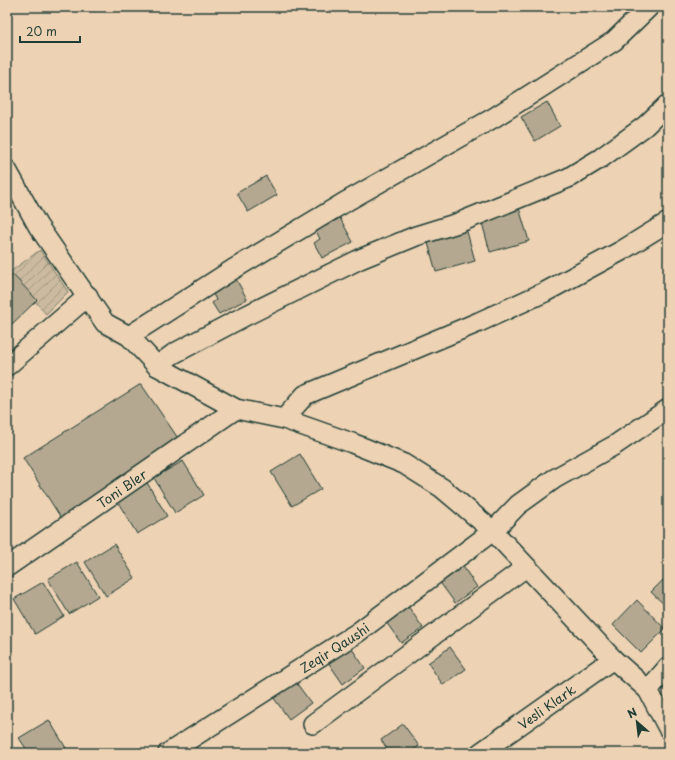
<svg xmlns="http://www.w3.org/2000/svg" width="675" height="760" font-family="'Playpen Sans',sans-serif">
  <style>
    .garden { fill: url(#garden-furrows); stroke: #757c6a }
    .building { fill: #b4a890; stroke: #1f3d34 }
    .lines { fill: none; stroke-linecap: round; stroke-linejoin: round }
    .street-casing { stroke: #1f3d34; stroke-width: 22 }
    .street { stroke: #edd2b4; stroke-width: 19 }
    .labels { text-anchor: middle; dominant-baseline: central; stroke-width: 3; stroke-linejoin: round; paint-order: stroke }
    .street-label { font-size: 13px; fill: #1f3d34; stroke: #edd2b4 }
  </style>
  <defs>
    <pattern id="garden-furrows" width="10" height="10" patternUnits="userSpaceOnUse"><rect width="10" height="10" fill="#cbba9f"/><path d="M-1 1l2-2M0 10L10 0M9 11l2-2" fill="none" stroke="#a49882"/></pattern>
  </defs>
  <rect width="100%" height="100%" fill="#edd2b4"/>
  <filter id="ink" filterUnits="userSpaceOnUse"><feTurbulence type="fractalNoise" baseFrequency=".025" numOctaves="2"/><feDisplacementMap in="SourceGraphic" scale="8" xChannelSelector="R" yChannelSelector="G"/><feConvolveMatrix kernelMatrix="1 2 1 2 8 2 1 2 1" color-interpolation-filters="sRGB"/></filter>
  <g filter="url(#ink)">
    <!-- garden -->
    <path class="garden" d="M40,250L68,292L46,314L10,272Z"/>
    <!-- building -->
    <path class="building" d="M547,102L560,126L535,141L521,117Z
      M266,176L277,195L248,212L237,193Z
      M519,208L529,241L490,252L481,219Z
      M340,218L353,242L322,258L314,243L320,239L316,231Z
      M466,228L475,261L436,272L427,239Z
      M13,275L37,300L11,325L7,320V281Z
      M235,277L247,299L219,314L212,303L216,300L211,290Z
      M141,384L180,441L63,521L23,458Z
      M300,454L321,489L292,506L271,472Z
      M183,461L204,495L175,513L154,478Z
      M146,481L167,516L137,534L116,499Z
      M114,544L135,578L106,596L85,562Z
      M77,562L98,596L69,614L48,579Z
      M462,565L477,587L455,603L439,581Z
      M668,575V608L651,592Z
      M43,582L64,616L35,634L14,599Z
      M637,600L665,629L641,653L613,625Z
      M408,606L423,628L401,643L386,622Z
      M350,646L365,668L343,684L328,662Z
      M450,647L466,669L443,685L428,663Z
      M295,681L311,703L289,719L273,697Z
      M49,720L69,753H29L19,738Z
      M403,724L419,746L409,753H390L381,740Z"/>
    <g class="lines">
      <!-- street casing -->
      <g class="street-casing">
        <g id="street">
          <path d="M7,170L38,226L105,323L129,336L157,366L236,409L284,419L352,443L404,464L442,488L493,531L613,659L648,690L668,728"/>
          <path d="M129,336L232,270L347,201L495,117L614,41L649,7"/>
          <path d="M7,366L88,296"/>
          <path d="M157,366L173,354L243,317L360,259L416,236L458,223L568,178L601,158L645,126L668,104"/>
          <path d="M284,419L305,395L479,322L545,292L621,251L668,222"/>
          <path id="s1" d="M7,567L236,409"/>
          <path d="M648,690L668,667"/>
          <path d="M313,724L526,567"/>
          <path id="s2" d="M168,753L357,633L493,531L518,505L554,479L615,445L668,409"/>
          <path id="s3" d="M480,753L613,659"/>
        </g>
      </g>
      <!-- street -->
      <use href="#street" class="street"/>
    </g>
  </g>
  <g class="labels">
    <!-- street labels -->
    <g class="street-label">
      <text stroke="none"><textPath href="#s1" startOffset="139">Toni Bler</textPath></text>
      <text stroke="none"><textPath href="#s2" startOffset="197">Zeqir Qaushi</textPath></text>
      <text stroke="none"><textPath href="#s3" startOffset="81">Vesli Klark</textPath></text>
    </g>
  </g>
  <!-- margin -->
  <rect width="675" height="760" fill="none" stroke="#edd2b4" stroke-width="24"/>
  <rect x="12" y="12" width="651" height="736" fill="none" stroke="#1f3d34" stroke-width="1.5" filter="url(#ink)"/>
  <!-- north arrow -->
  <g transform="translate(637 722) rotate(332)" stroke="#edd2b4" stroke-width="3" paint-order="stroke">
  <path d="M0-3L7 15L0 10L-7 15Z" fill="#1f3d34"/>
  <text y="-6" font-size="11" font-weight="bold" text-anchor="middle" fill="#1f3d34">N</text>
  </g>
  <!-- scale -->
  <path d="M20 36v6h60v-6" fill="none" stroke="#1f3d34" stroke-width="2"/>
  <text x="26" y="36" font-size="12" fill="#1f3d34" stroke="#edd2b4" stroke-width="3" paint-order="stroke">20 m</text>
</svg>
